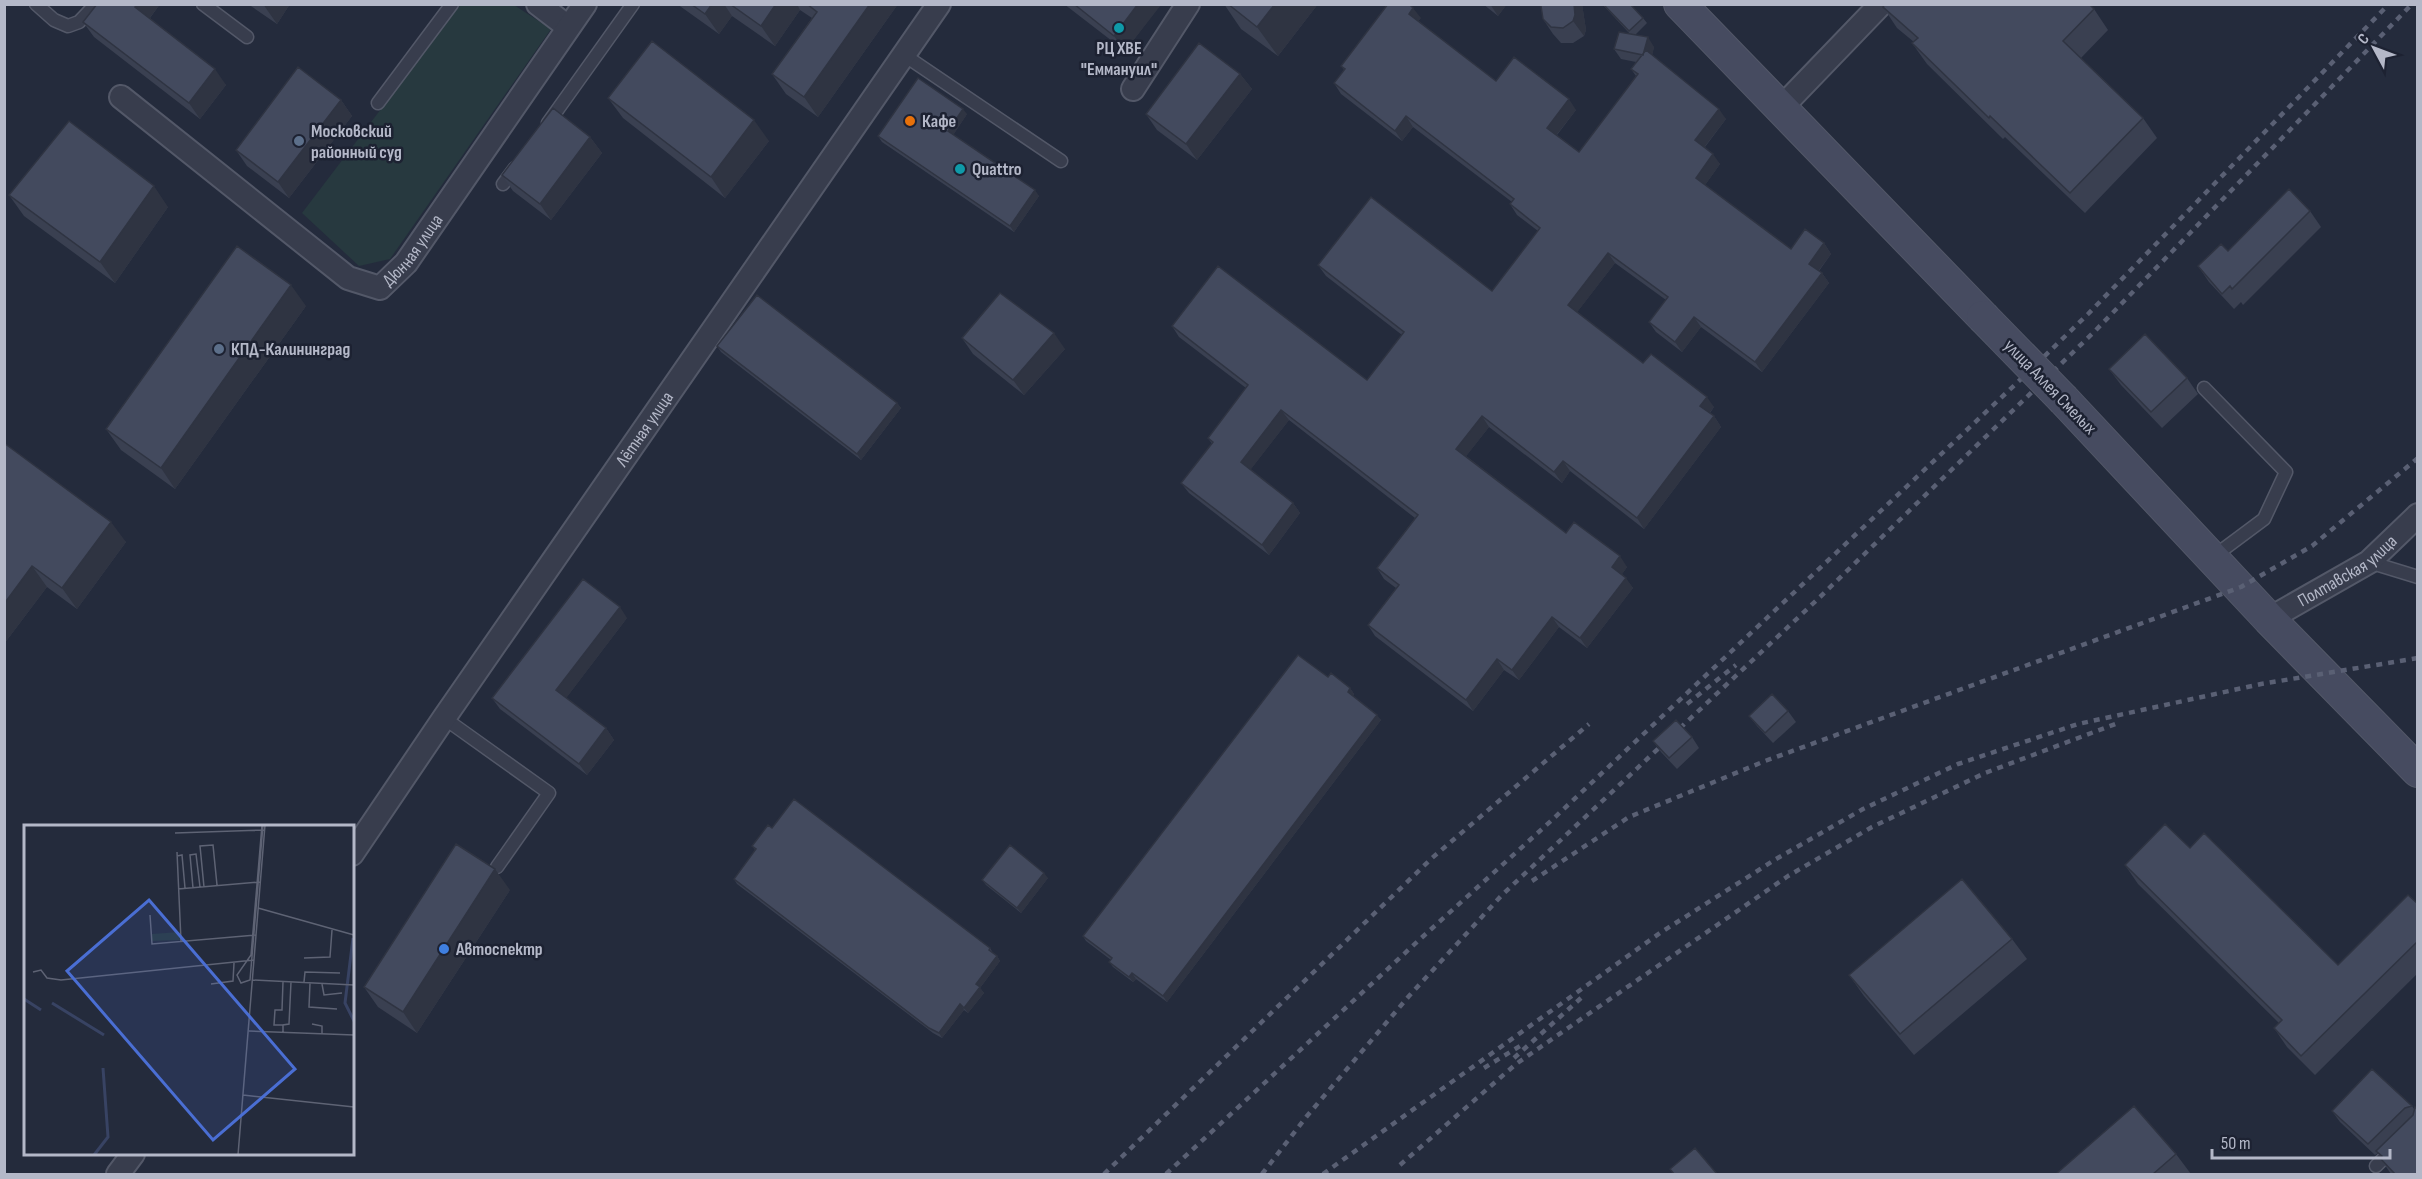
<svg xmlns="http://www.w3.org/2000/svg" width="2422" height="1179" font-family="'Sofia Sans Condensed',sans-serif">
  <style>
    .green { fill: #27393f }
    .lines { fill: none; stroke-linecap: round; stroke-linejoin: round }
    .lane-casing { stroke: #535868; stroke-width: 15 }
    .street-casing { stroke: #535868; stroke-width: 26 }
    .secondary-casing { stroke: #535868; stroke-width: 34 }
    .lane { stroke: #383d4d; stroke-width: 12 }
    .street { stroke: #383d4d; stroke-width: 22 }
    .secondary { stroke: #464b60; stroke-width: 32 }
    .rail { stroke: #5a6074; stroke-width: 4.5; stroke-dasharray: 6 6; stroke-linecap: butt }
    .secondary-bridge-casing { stroke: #535868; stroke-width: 34; stroke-linecap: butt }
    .secondary-bridge { stroke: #464b60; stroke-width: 32 }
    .wall { fill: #3a4051 }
    .shaded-wall { fill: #2f3442 }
    .building { fill: #434a5e; stroke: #2f3442; stroke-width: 1.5 }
    .culture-dot { fill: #0f9aa8; stroke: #1d2232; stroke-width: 2 }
    .food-dot { fill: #e8710a; stroke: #1d2232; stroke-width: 2 }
    .service-dot { fill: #5c6f8a; stroke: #1d2232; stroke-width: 2 }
    .shop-dot { fill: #3f7fe0; stroke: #1d2232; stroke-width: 2 }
    .labels { text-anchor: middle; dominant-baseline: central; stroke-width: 5; stroke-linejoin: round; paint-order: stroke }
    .poi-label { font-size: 18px; font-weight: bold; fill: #b4b8c8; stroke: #1d2232; text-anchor: start }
    .street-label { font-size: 18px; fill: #b4b8c8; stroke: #1d2232 }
    .inset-river { fill: none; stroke: #384363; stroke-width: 3 }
    .inset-road { fill: none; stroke: #5e6374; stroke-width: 1.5 }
    .view { fill: #4a6ed3; fill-opacity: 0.15; stroke: #4a6ed3; stroke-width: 3 }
    .inset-edge { fill: none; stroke: #b4b8c8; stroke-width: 3 }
  </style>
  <rect width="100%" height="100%" fill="#242b3c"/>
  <!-- green -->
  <path class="green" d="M460,5H514L551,29L390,259L359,266L302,213Z"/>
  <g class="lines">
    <!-- lane casing -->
    <g class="lane-casing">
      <path id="lane" d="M36,4L54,20L68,26L79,22L96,4
        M203,4L247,37
        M904,55L1061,161
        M378,103L452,4
        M548,123L633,4
        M503,184L515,168
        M2204,388L2286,472L2264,519L2213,557
        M2369,562L2418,577
        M444,718L549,793L497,867
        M2376,1166L2391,1151"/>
    </g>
    <!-- street casing -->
    <g class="street-casing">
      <g id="street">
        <path d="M538,4L568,27"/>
        <path d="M1133,89L1188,4"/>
        <path id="s1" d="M121,97L348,278L380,288L406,263L585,4"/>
        <path d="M1780,109L1881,4"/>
        <path id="s2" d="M2269,619L2369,562L2418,515"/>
        <path id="s3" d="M352,854L444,718L939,4"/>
        <path d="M118,1174L133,1154"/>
      </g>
    </g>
    <!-- secondary casing -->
    <g class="secondary-casing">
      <path id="secondary" d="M1680,4L1983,317
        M2064,400L2269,619L2418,771"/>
    </g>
    <!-- lane -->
    <use href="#lane" class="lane"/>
    <!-- street -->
    <use href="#street" class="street"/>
    <!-- secondary -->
    <use href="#secondary" class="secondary"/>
    <!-- rail -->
    <path class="rail" d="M1687,704L1736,665
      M1532,881L1629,817L1765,761L2241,587L2312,546L2418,458
      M1514,1058L1581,998
      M1484,1068L1520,1046
      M1400,1165L1516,1064L1788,876L1872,827L1985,773L2118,723
      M1104,1174L1432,858L1589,724
      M1166,1174L1418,941L1552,820L2021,379L2088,314L2389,4
      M1262,1174L1307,1116L1409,996L1502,895L1820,597L2095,331L2412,4
      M1323,1174L1660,933L1776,859L1863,809L1958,764L2078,724L2261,684L2418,658"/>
    <!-- secondary-bridge casing -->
    <g class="secondary-bridge-casing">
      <path id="secondary-bridge" d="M1983,317L2064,400"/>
    </g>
    <!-- secondary-bridge -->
    <use href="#secondary-bridge" class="secondary-bridge"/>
  </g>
  <!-- wall -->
  <path class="wall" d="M160,4L150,18L226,85L200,119L94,37L83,22Z
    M248,4H290L277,24Z
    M677,4H898L818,117L786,94L772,74L812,18L800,10L775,46L732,16L719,34Z
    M1064,4H1161L1125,51Z
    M1224,4H1318L1278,56L1241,29Z
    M1483,4H1507L1498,16Z
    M1582,4L1586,30L1584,36L1573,43H1561L1553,34L1543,19Z
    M1602,4H1630L1643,18L1647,23L1635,35L1654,47L1652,55L1726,119L1705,147L1720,164L1705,185L1791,249L1824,243L1831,254L1819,271L1822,273L1829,283L1762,372L1701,327L1682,352L1656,332L1649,322L1666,300L1615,263L1577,312L1643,363L1714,407L1710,413L1714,416L1721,427L1644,529L1570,471L1562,483L1489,427L1466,456L1566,533L1627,567L1622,574L1633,588L1587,648L1559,627L1519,680L1504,670L1473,711L1375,636L1368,625L1396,588L1384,579L1377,568L1415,518L1289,420L1250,470L1293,503L1300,513L1269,555L1189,493L1181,483L1212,444L1208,438L1246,388L1179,337L1172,326L1367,380L1402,335L1326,276L1318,265L1492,291L1538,231L1517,215L1510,204L1512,202L1413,127L1402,141L1341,94L1334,83L1344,70L1341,66L1421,18L1418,21L1496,81L1576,110L1557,135L1579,152L1636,76L1631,69L1636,62L1621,59L1614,49L1630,34Z
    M1883,7L2094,9L2108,30L2081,58L2143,118L2157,138L2085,213L2005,137L2003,139L1927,64L1912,43L1914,42L1897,28Z
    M1240,74L1252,89L1197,160L1157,130L1146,114Z
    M608,98L769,141L725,198L623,118Z
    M341,100L352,116L289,198L247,166L236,150Z
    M967,114L953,135L1039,196L1014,232L882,142L878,136Z
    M590,137L602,153L551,220L513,191L502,175Z
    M9,195L168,207L115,283L24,216Z
    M2310,211L2321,227L2243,305L2241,302L2234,309L2209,282L2198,266Z
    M306,306L175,489L121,450L106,429Z
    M962,338L1065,349L1024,395L973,354Z
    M717,346L897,403L901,408L861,460L721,352Z
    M2109,369L2187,378L2198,394L2162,428L2121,385Z
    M4,443L126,542L77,609L47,587L4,644Z
    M627,618L566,698L606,728L614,740L587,775L500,709L492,698Z
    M1328,677L1350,688L1354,694L1353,696L1381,720L1167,1002L1136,979L1133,982L1113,967L1109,962L1111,960L1086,941L1083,936Z
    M1788,711L1796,722L1773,743L1757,726L1749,716Z
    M1692,737L1699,748L1677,769L1661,752L1653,741Z
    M772,828L990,948L993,953L997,956L1000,961L980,988L984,993L968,1013L964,1010L942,1038L933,1033L737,884L734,879L755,850L752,846Z
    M2190,848L2338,965L2418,904V973L2315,1075L2287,1047L2274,1028L2279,1023L2138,884L2125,865Z
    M1048,878L1021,913L986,885L982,880Z
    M510,890L417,1033L378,1007L364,987Z
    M2012,939L2027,959L1914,1055L1864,996L1849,975Z
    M2412,1106L2414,1109L2418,1174H2391L2380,1158L2381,1157L2378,1153L2375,1155L2340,1122L2332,1111Z
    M2176,1154L2191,1174H2056Z"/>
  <!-- shaded-wall -->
  <path class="shaded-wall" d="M137,4H160L146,23L135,7Z
    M263,4H290L277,24Z
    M712,4H724L732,16L719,34L705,14Z
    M776,4H797L800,10L775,46L761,26Z
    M870,4H898L818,117L804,97Z
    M1138,4L1161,5L1125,51L1114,36Z
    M1275,4H1318L1278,56L1257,27Z
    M1490,4H1507L1498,16Z
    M1574,4H1582L1586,30L1584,36L1573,21Z
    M1413,8L1421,18L1416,24L1409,14Z
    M1648,37L1654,47L1650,64L1643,55Z
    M215,69L226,85L200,119L189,103Z
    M1240,74L1252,89L1197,160L1186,144Z
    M1569,99L1576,110L1554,138L1547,128Z
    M341,100L352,116L289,198L278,182Z
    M963,109L967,114L952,137L948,131Z
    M1719,109L1726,119L1702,150L1695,140Z
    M1406,116L1413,127L1402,141L1395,131Z
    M754,120L769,141L725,198L711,177Z
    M590,137L602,153L551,220L540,204Z
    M1713,154L1720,164L1703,188L1696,178Z
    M154,186L168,207L115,283L100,262Z
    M1035,190L1039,196L1014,232L1010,226Z
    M1824,243L1831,254L1816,274L1809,264Z
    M1608,253L1615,263L1575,315L1568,305Z
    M1822,273L1829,283L1762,372L1755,362Z
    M291,285L306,306L175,489L161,468Z
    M1694,317L1701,327L1682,352L1675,342Z
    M1054,333L1065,349L1024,395L1013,380Z
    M1707,397L1714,407L1707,416L1700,406Z
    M897,403L901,408L861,460L857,454Z
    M1281,410L1289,420L1248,473L1241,462Z
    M1482,416L1489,427L1464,459L1456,449Z
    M1714,416L1721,427L1644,529L1637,518Z
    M1563,461L1570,471L1562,483L1554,472Z
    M1293,503L1300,513L1269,555L1262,545Z
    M111,522L126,542L77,609L62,588Z
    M1620,556L1627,567L1620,577L1612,567Z
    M32,566L47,587L4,644V604Z
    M1626,578L1633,588L1587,648L1580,638Z
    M620,607L627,618L564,701L556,690Z
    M1552,617L1559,627L1519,680L1512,670Z
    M1497,659L1504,670L1473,711L1466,700Z
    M1350,688L1354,694L1352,698L1348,692Z
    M1377,715L1381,720L1167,1002L1163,996Z
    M606,728L614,740L587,775L579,764Z
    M495,869L510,890L417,1033L403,1012Z
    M1044,873L1048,878L1021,913L1017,908Z
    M997,956L1000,961L980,988L984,993L968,1013L964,1008L976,984Z
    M1132,973L1136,979L1133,982L1129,977Z
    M960,1004L964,1010L942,1038L939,1033Z"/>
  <!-- building -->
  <path class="building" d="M97,4H137L135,7L215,69L189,103L83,22Z
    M691,4H712L705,14Z
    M730,4H776L761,26Z
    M807,4H870L804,97L772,74L817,12Z
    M1074,4H1138L1114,36Z
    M1228,4H1275L1257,27Z
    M1388,4H1409L1413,8L1409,14L1496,81L1514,57L1569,99L1547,128L1579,152L1638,74L1631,69L1646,50L1719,109L1695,140L1713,154L1696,178L1791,249L1805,229L1824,243L1809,264L1822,273L1755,362L1694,317L1675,342L1649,322L1668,297L1608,253L1568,305L1643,363L1651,354L1707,397L1700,406L1714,416L1637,518L1563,461L1554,472L1482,416L1456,449L1566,533L1574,522L1620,556L1612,567L1626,578L1580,638L1552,617L1512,670L1497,659L1466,700L1368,625L1399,585L1377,568L1418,515L1281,410L1241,462L1293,503L1262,545L1181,483L1213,442L1208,438L1248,385L1172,326L1218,266L1367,380L1404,332L1318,265L1371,197L1492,291L1540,228L1510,204L1514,199L1406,116L1395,131L1334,83L1345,69L1341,66Z
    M1543,4H1574L1575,15L1573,21L1563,28L1551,27L1543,19L1541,6Z
    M1603,4H1630L1643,18L1629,31Z
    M1885,4H2089L2094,9L2063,41L2143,118L2070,193L1990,116L1989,118L1912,43L1918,38L1883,7Z
    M1619,32L1648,37L1643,55L1614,49Z
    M652,41L754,120L711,177L608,98Z
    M1199,43L1240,74L1186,144L1146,114Z
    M298,67L341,100L278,182L236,150Z
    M918,78L963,109L948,131L1035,190L1010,226L878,136Z
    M553,108L590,137L540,204L502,175Z
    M69,121L154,186L100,262L9,195Z
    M2289,189L2310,211L2232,289L2230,286L2222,294L2198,266L2221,244L2228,251Z
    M237,246L291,285L161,468L106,429Z
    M1000,293L1054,333L1013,380L962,338Z
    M757,295L897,403L857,454L717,346Z
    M2145,334L2187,378L2151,412L2109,369Z
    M4,443L111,522L62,588L32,566L4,604Z
    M583,579L620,607L556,690L606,728L579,764L492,698Z
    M1298,655L1328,677L1331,673L1350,688L1348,692L1377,715L1163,996L1132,973L1129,977L1109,962L1112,958L1083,936Z
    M1772,694L1788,711L1765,733L1749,716Z
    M1676,720L1692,737L1669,758L1653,741Z
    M794,799L990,948L989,950L997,956L976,984L980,987L964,1008L960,1004L939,1033L929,1028L734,879L756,849L752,846L768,825L772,828Z
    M2165,824L2190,848L2204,833L2338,965L2408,895L2418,904V941L2301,1056L2274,1028L2282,1020L2125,865Z
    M456,844L495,869L403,1012L364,987Z
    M1010,845L1044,873L1017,908L982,880Z
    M1962,879L2012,939L1900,1034L1849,975Z
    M2372,1069L2412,1106L2405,1108L2368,1144L2332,1111Z
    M2134,1106L2176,1154L2153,1174H2056Z
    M2415,1107L2418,1110V1174H2395L2380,1158L2382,1156L2376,1151L2413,1115Z
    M1695,1148L1717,1174H1674L1670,1169Z"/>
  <!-- markers -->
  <g class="culture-dot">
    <circle cx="1119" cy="28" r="6"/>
    <circle cx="960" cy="169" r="6"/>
  </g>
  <circle class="food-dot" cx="910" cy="121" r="6"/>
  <g class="service-dot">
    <circle cx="299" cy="141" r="6"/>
    <circle cx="219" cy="349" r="6"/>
  </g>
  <circle class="shop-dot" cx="444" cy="949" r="6"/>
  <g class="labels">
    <!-- poi labels -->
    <g class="poi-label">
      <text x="1119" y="48" text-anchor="middle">РЦ ХВЕ<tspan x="1119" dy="21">"Еммануил"</tspan></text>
      <text x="922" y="121">Кафе</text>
      <text x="311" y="131">Московский<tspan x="311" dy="21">районный суд</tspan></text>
      <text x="972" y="169">Quattro</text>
      <text x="231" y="349">КПД-Калининград</text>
      <text x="456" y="949">Автоспектр</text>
    </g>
    <!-- street labels -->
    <g class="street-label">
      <text stroke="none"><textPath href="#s1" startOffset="374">Дюнная улица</textPath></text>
      <text transform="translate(2050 387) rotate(46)">улица Аллея Смелых</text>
      <text stroke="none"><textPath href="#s3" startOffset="516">Лётная улица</textPath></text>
      <text stroke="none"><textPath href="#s2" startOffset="92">Полтавская улица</textPath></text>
    </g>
  </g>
  <!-- overview -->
  <g transform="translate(24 825)">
    <rect width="330" height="330" fill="#242b3c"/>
    <path d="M155,107L156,115L128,116V109Z" fill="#27393f"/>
    <path class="inset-river" d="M329,113L321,178L330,196M0,174L17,185M28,178L80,210M70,330L84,312L79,243"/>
    <path class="inset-road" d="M238,0L227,130L213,150L217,158L226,155L239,0M151,8L241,5M153,27L157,116M153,31L158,30L161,63M180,62L176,21L189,20L193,60M169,63L166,30L172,29L176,62M154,64L236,57M234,83L330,110M126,90L128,119L232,110M280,133L306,132L308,105M9,147L17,145L23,153L37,155L230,135M229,155L330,160M280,157L281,147L316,148M286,158L285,182L313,184M187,159L209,156L210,138M298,159L300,170L318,168M288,199L298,201V209M259,200H250L251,185H258L259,157M225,206L330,210M259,207V200L265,199L267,157M219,270L330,282M214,330L241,0"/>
    <path class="view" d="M125,75L271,244L189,315L43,146Z"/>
    <rect width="330" height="330" class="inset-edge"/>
  </g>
  <!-- border -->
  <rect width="2422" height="1179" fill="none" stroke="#b4b8c8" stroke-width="12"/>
  <!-- north arrow -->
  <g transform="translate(2374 48) rotate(311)" stroke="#1d2232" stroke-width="4.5" paint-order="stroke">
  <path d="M0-4.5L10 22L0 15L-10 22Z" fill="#b4b8c8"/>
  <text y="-9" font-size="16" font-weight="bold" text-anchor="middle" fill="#b4b8c8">С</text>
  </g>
  <!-- scale -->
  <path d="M2212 1149v9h178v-9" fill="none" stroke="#b4b8c8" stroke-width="3"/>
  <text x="2221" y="1149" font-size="18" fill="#b4b8c8" stroke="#1d2232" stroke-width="4.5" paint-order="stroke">50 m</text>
</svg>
